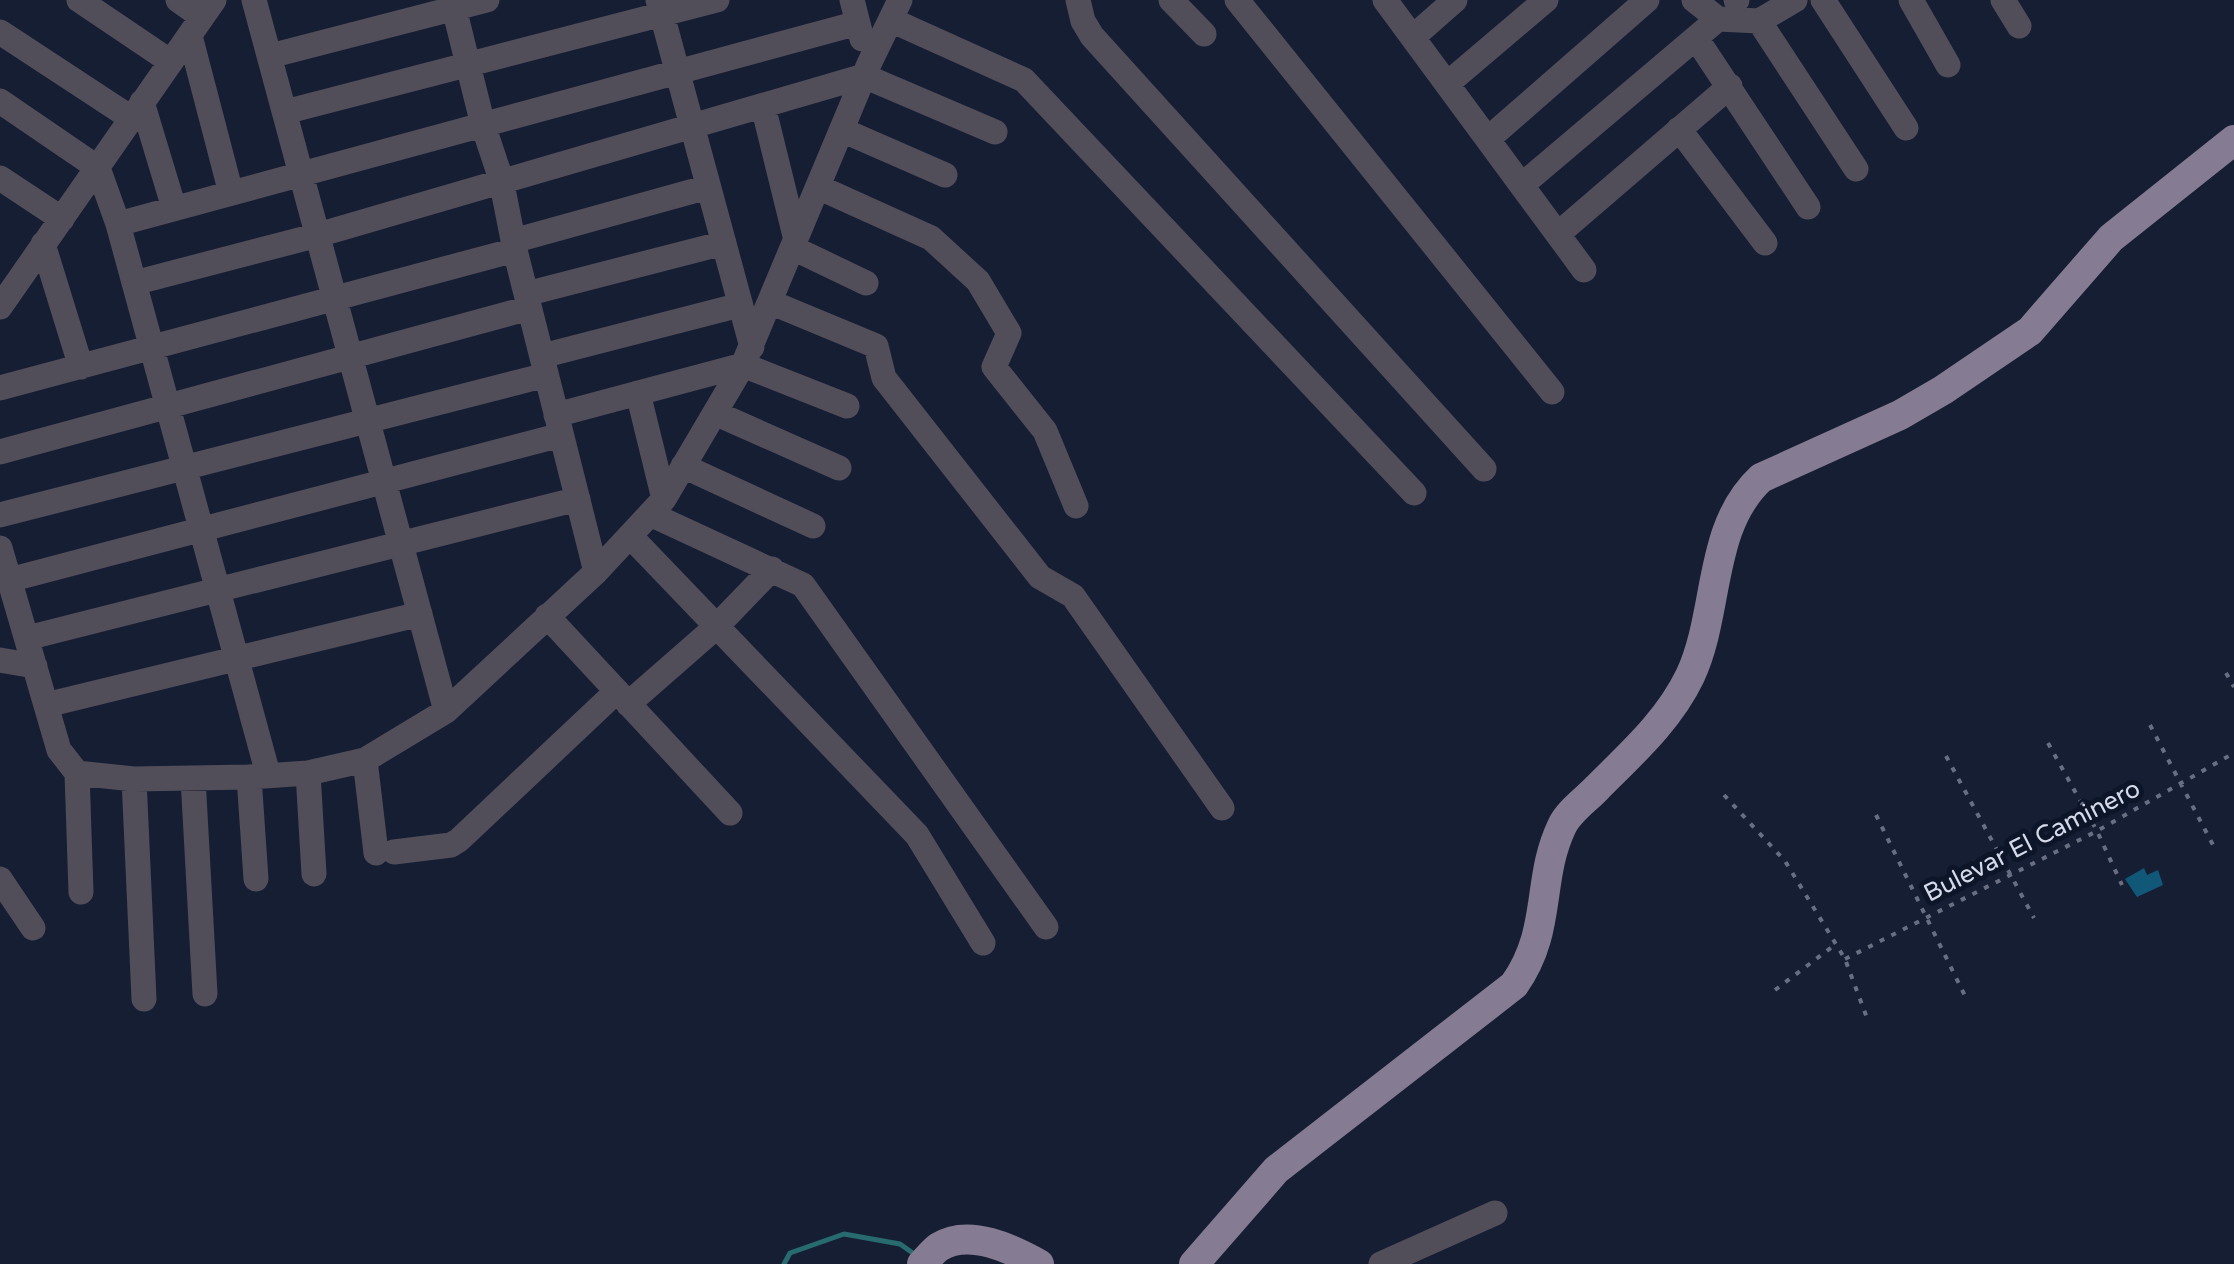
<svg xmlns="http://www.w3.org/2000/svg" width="2234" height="1264" font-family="'Varela Round',sans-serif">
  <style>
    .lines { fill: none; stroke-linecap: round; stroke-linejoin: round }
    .stream { stroke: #276b6e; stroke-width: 5 }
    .building { fill: #115878 }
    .path { stroke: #686f82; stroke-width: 4; stroke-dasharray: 5 8; stroke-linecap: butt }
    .minor { stroke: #524e59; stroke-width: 25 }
    .major { stroke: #857c94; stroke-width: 30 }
    .labels { text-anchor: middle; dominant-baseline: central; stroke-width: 10; stroke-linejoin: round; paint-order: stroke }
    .street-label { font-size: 25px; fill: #d4dae9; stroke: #0d1529 }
  </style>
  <rect width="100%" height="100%" fill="#161e34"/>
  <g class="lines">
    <!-- stream -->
    <path class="stream" d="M784,1264L790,1253L844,1234L900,1244L917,1256"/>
  </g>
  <!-- building -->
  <path class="building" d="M2144,868L2147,875L2158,870L2163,885L2137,897L2125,879Z"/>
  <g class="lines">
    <!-- path -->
    <path class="path" d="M2226,673L2234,687
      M2150,725L2213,845
      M2048,743L2097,831L2122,885
      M1946,756L2034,918
      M1724,795L1785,861L1845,959L1867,1018
      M1876,815L1966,998
      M1845,959L2097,831L2234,753
      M1775,990L1836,944"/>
    <!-- minor -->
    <path class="minor" d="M79,0L171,62
      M178,0L202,17
      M254,0L446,711
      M452,0L483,125L501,179L515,250L596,572
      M658,0L752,347
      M852,0L862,39
      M1078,0L1083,21L1092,36L1484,469
      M1171,0L1204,34
      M1237,0L1552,392
      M1385,0L1584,270
      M1694,0L1718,19L1759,21L1795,0
      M1736,0H1737
      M1823,0L1906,128
      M1911,0L1948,65
      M2003,0L2019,26
      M891,20L1024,80L1414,493
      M1759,21L1856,169
      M0,32L131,118
      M190,36L231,193
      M1413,37L1455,0
      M1696,38L1808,207
      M270,56L487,0
      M1447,84L1546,0
      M0,101L98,168L118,224L268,774
      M142,102L174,208
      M763,106L796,240
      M285,112L717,0
      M1679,129L1765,243
      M842,130L945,175
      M1488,139L1647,0
      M0,178L62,219
      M1522,185L1718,19
      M818,187L931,238L978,281L1009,333L994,367L1045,431L1076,506
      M118,224L858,23
      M1558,234L1730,86
      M513,241L708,187
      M43,244L81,367
      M793,248L866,283
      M134,283L318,235L864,76L995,132
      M526,294L724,243
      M770,302L876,346L884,378L1040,577L1073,596L1222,808
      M0,307L214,0
      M542,356L740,305
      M0,388L515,250
      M638,393L664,499
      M715,413L839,468
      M556,415L743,365L847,406
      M0,452L529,308
      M683,466L813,526
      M650,514L803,585L1046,927
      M0,515L546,375
      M631,537L917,835L983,943
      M0,548L59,750L77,773L134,779L249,777L308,773L365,760L446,711L596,572L664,499L743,365L869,64L900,0
      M9,580L561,435
      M547,616L730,813
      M27,638L578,499
      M0,660L35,666
      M628,704L716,627L772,569
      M46,705L420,614
      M365,760L376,853
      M77,773L81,892
      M308,773L314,874
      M249,777L256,879
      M193,778L205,994
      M134,779L144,999
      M394,852L451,845L459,840L617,691
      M0,879L33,928
      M1381,1264L1495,1213"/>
    <!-- major -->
    <path class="major" d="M922,1264C927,1259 933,1251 939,1247C969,1228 1012,1249 1039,1264
      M1194,1264L1276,1170L1514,985C1553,930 1536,880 1562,826C1569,811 1587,799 1598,787C1632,753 1669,720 1690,676C1720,612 1707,528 1761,478L1900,415L1943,390L2030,331L2111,238L2234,140"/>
  </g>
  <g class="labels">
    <!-- street labels -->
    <g class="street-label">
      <text transform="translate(2032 841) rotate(-27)">Bulevar El Caminero</text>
    </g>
  </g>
</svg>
